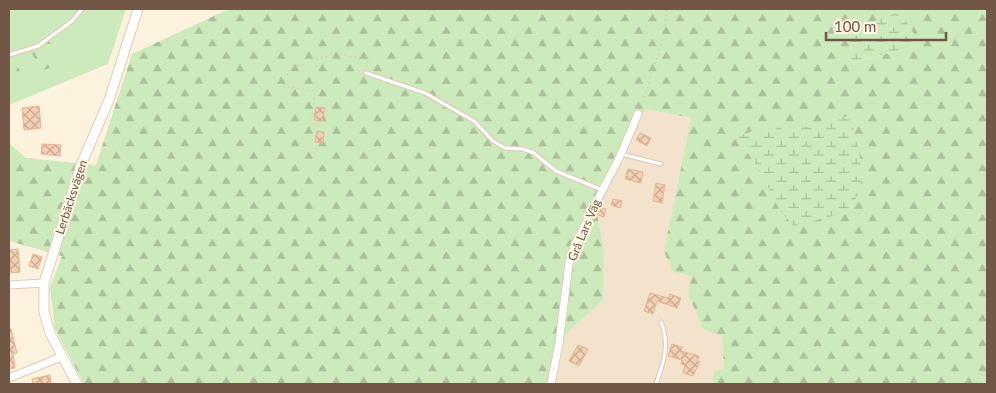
<svg xmlns="http://www.w3.org/2000/svg" width="996" height="393" font-family="Lato,sans-serif">
  <style>
    .residential { fill: #f4e3cc }
    .grass { fill: #cdeabc }
    .forest { fill: url(#forest-firs); fill-rule: evenodd }
    .wetland { fill: url(#wetland-marsh) }
    .building { fill: url(#building-cross-hatch); stroke: #e6b694 }
    .lines { fill: none; stroke-linecap: round; stroke-linejoin: round }
    .lane-casing { stroke: #e0cdba; stroke-width: 5.5 }
    .street-casing { stroke: #e0cdba; stroke-width: 9 }
    .secondary-casing { stroke: #e6cfb8; stroke-width: 11 }
    .path { stroke: #d7b398; stroke-width: 1; stroke-dasharray: 1 4; stroke-linecap: butt }
    .lane { stroke: #fff; stroke-width: 3 }
    .street { stroke: #fff; stroke-width: 7 }
    .secondary { stroke: #fff; stroke-width: 9 }
    .labels { text-anchor: middle; dominant-baseline: central; stroke-width: 4; stroke-linejoin: round; paint-order: stroke }
    .street-label { font-size: 12px; fill: #725746; stroke: #fff5e4 }
  </style>
  <defs>
    <pattern id="forest-firs" width="22" height="20" patternUnits="userSpaceOnUse" patternTransform="scale(1.25)"><rect width="22" height="20" fill="#cdeabc"/><path d="M5 1l3.5 6h-7zM16 11l3.5 6h-7z" fill="#abc09b"/></pattern>
    <pattern id="wetland-marsh" width="20" height="14" patternUnits="userSpaceOnUse" patternTransform="scale(1.25)"><rect width="20" height="14" fill="#cdeabc"/><path d="M1 5h8M5 5V1M11 12h8M15 12V8" fill="none" stroke="#abc09b"/></pattern>
    <pattern id="building-cross-hatch" width="8" height="8" patternUnits="userSpaceOnUse" patternTransform="scale(1.25)"><rect width="8" height="8" fill="#f3cfb4"/><path d="M0 0l8 8M0 8l8-8" fill="none" stroke="#c9ab94"/></pattern>
  </defs>
  <rect width="100%" height="100%" fill="#fdf2dd"/>
  <!-- residential -->
  <path class="residential" d="M645,109L691,118L664,251L692,276L722,336L724,370L715,371L712,384H552L566,334L603,300L604,249L597,215Z"/>
  <!-- grass -->
  <path class="grass" d="M9,9H126L108,64L9,105Z"/>
  <!-- forest -->
  <path class="forest" d="M229,9H987V384H712L714,371L724,369L722,336L703,329L688,293L692,276L672,271L664,251L691,118L645,109L597,215L604,249L603,300L566,334L552,384H84L55,329L50,287L62,256L9,241V143L26,158L96,165L132,54ZM842,32L916,46L851,63L852,49ZM850,116L760,171L737,136L783,133Z
    M48,31L56,32L53,45L46,43L38,49L44,52L52,67L42,71L28,47Z
    M9,60H14L22,75L9,80Z"/>
  <!-- wetland -->
  <path class="wetland" d="M900,12L914,34L916,46L851,63L852,49L842,32Z
    M850,116L860,156L862,179L852,211L793,226L779,209L760,171L737,136L777,124L784,132Z"/>
  <!-- building -->
  <path class="building" d="M39,106L41,128L24,130L22,108Z
    M316,107L325,108L322,121L314,120Z
    M317,131L324,132L323,143L315,142Z
    M640,133L651,138L647,146L636,140Z
    M42,144L61,145L60,156L41,154Z
    M628,169L643,172L641,183L625,179Z
    M656,183L665,185L662,203L653,201Z
    M613,199L622,201L620,208L611,205Z
    M600,208L606,209L604,217L598,215Z
    M18,249L20,272L11,273L9,250Z
    M33,254L42,257L38,269L29,266Z
    M650,293L668,298L670,294L681,298L677,308L657,301L653,314L644,311Z
    M9,329H11L17,353L13,354L15,368L9,369Z
    M672,344L682,347L681,351L699,356L697,361L700,362L693,376L683,373L685,365L681,364L682,360L668,356Z
    M578,345L588,349L579,366L569,361Z
    M50,375L51,384H33L32,379Z"/>
  <g class="lines">
    <!-- lane casing -->
    <g class="lane-casing">
      <path id="lane" d="M9,55L38,46L72,21L82,9
        M366,73L425,93L474,121L493,141L505,148L523,149L534,153L556,171L602,190
        M621,154L661,164
        M656,384C664,362 670,344 661,322"/>
    </g>
    <!-- street casing -->
    <g class="street-casing">
      <path id="street" d="M9,285L44,283
        M9,378L61,357
        M551,384L559,343L569,263L575,244L621,154L638,114"/>
    </g>
    <!-- secondary casing -->
    <g class="secondary-casing">
      <path id="secondary" d="M77,384L50,333L44,312V283L81,165L109,100L138,9"/>
    </g>
    <!-- path -->
    <path class="path" d="M641,107L664,36L667,9
      M312,114L315,91L281,86L291,68L336,53L368,60L367,67
      M970,384L987,372"/>
    <!-- lane -->
    <use href="#lane" class="lane"/>
    <!-- street -->
    <use href="#street" class="street"/>
    <!-- secondary -->
    <use href="#secondary" class="secondary"/>
  </g>
  <g class="labels">
    <!-- street labels -->
    <g class="street-label">
      <text transform="translate(71 197) rotate(-72)">Lerbäcksvägen</text>
      <text transform="translate(584 230) rotate(-67)">Grå Lars Väg</text>
    </g>
  </g>
  <!-- border -->
  <rect width="996" height="393" fill="none" stroke="#725746" stroke-width="20"/>
  <!-- scale -->
  <path d="M826 32v8h120v-8" fill="none" stroke="#725746" stroke-width="2.5"/>
  <text x="834" y="32" font-size="15" fill="#725746" stroke="#fff5e4" stroke-width="4" paint-order="stroke">100 m</text>
</svg>
